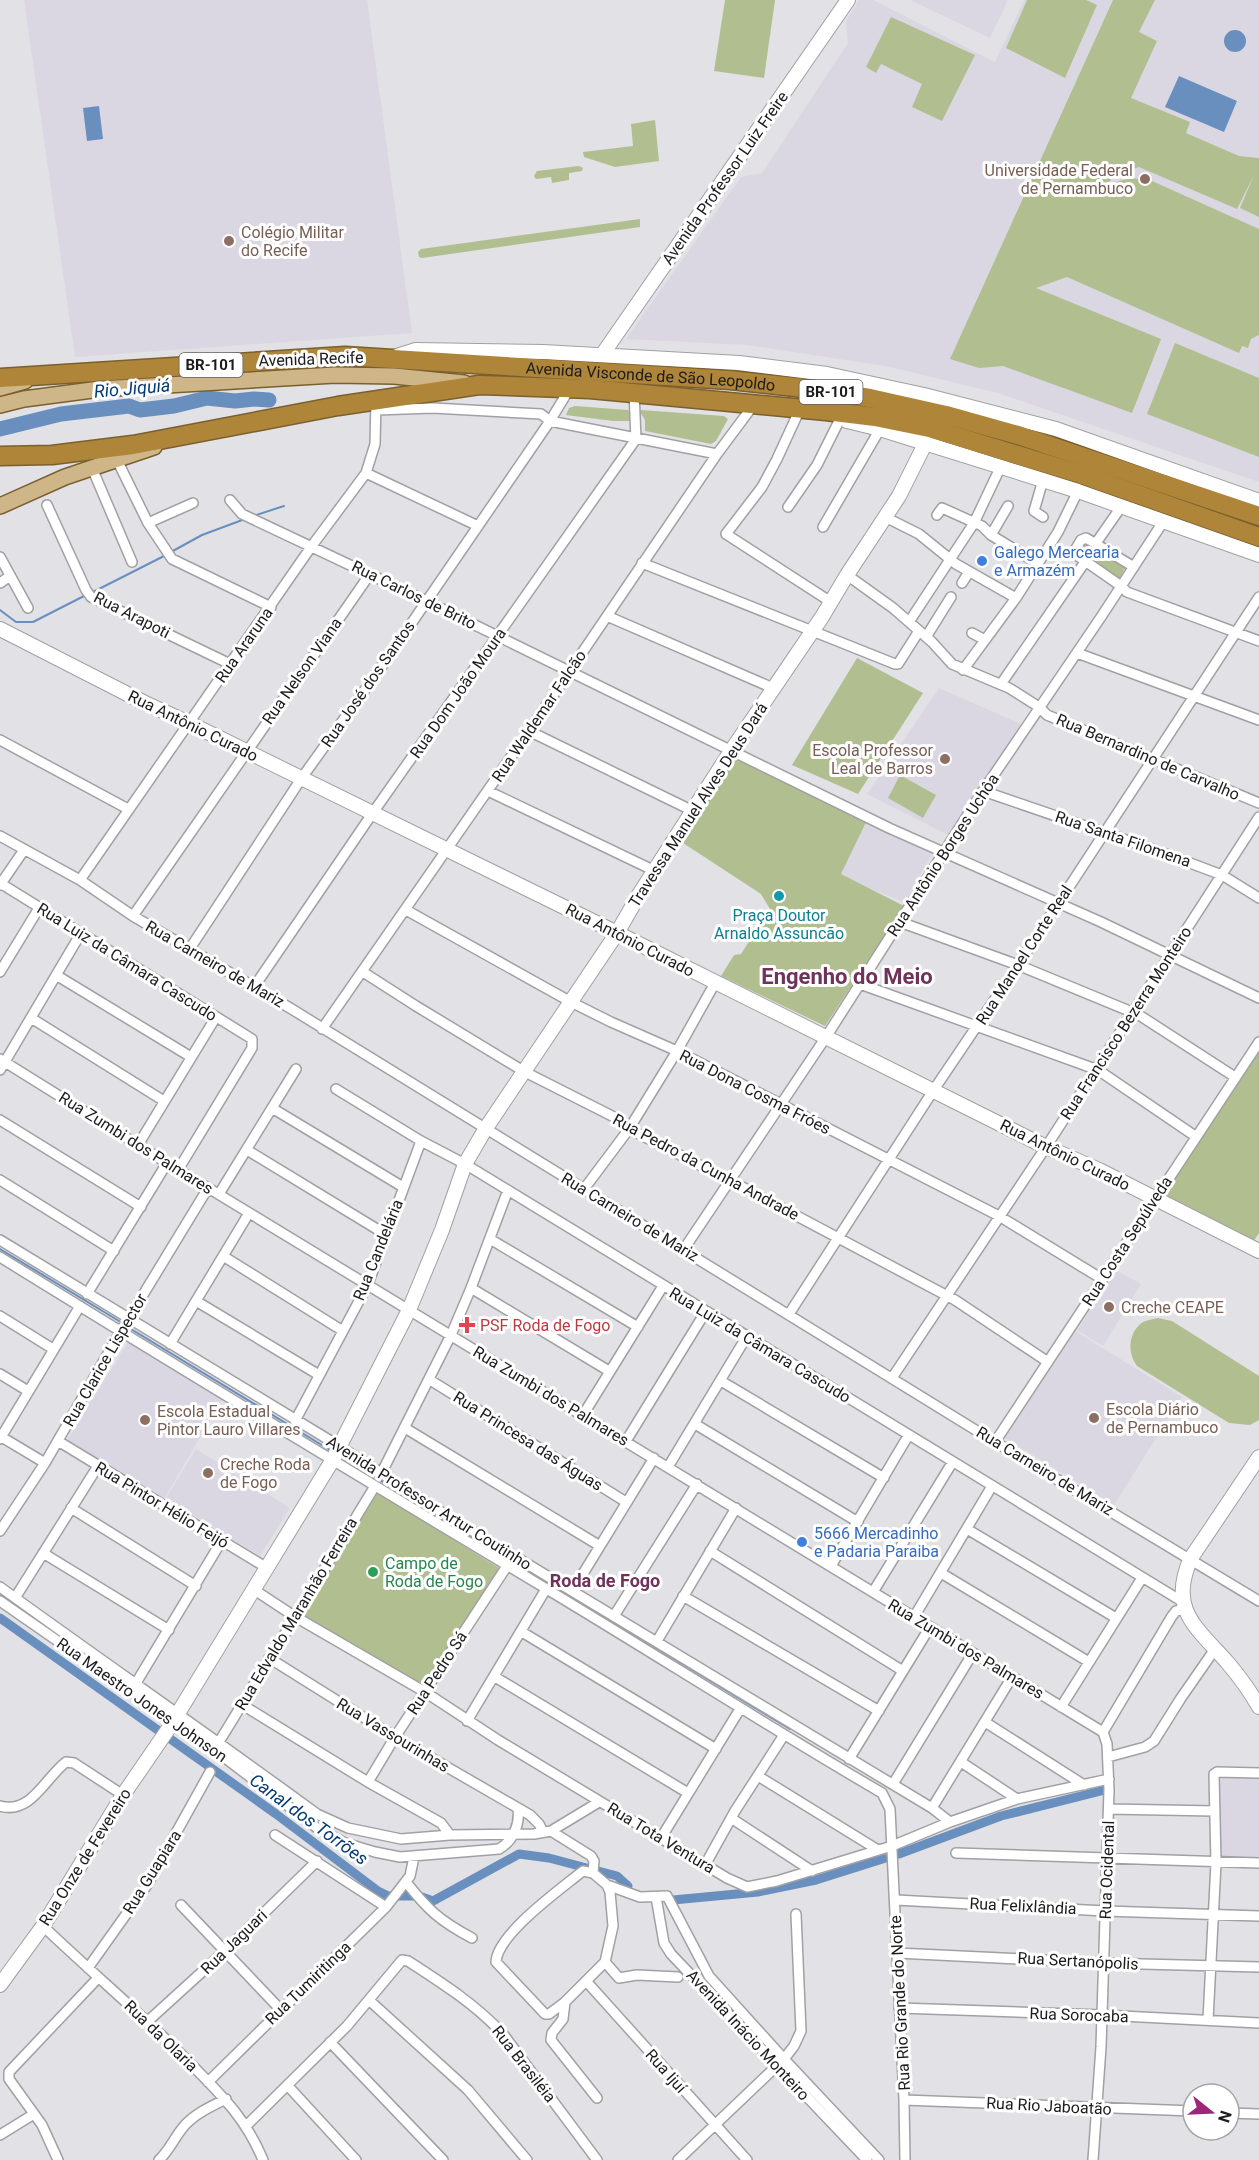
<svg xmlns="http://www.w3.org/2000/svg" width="1259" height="2160" font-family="Roboto,sans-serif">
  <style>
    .built { fill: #dad7e3 }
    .green { fill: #b1bf90 }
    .water { fill: #698fbf }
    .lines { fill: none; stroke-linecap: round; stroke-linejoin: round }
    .stream { stroke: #698fbf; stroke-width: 2 }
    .canal { stroke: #698fbf; stroke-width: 9 }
    .river { stroke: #698fbf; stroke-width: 15 }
    .street-casing { stroke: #a1a0a4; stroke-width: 12 }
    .secondary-casing { stroke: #a1a0a4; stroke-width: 16 }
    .primary-casing { stroke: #7b602f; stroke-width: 18 }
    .highway-casing { stroke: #7b602f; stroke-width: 21 }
    .street { stroke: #fff; stroke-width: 9 }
    .secondary { stroke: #fff; stroke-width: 14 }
    .primary { stroke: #ceb688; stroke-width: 15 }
    .highway { stroke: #ae8539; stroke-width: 18 }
    .education-dot { fill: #8d6e63; stroke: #fff; stroke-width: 2 }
    .shop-dot { fill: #3f7fe0; stroke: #fff; stroke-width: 2 }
    .culture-dot { fill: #0f9aa8; stroke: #fff; stroke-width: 2 }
    .health-dot { fill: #e0444e; stroke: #fff; stroke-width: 2 }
    .leisure-dot { fill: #2e9e5b; stroke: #fff; stroke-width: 2 }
    .labels { text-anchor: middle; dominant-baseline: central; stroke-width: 6; stroke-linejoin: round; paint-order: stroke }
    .shield { fill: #fff; stroke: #605f61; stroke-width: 1.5 }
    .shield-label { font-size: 15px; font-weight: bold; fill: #1c1b1d }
    .education-label { font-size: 16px; fill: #785e54; stroke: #fff; text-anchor: start }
    .street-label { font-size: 16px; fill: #1c1b1d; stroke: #fff }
    .shop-label { font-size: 16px; fill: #366cbe; stroke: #fff; text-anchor: start }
    .culture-label { font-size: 16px; fill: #0d838f; stroke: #fff }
    .health-label { font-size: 16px; fill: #be3a42; stroke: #fff; text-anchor: start }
    .leisure-label { font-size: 16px; fill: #27864d; stroke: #fff; text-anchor: start }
    .water-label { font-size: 18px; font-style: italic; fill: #043c77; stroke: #fff }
    .neighbourhood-label { font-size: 18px; font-weight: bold; fill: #6f325a; stroke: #fff }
    .district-label { font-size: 22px; font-weight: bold; fill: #6f325a; stroke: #fff }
  </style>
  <rect width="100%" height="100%" fill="#e2e1e5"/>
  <!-- built -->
  <path class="built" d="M24,0H367L412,333L75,357Z
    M859,0H873L995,62L1024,0H1259V482L998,393L885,366L747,345L626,339L741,177L762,173L848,43L846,21Z
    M910,0H1008L990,38Z
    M939,688L1023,725L948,835L867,794Z
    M863,820L933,853L904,902L837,875Z
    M1116,1270L1141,1284L1103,1346L1077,1330Z
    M1075,1331L1182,1397L1114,1505L1005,1438Z
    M128,1342L223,1398L164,1499L66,1442Z
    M196,1449L290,1508L260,1556L166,1498Z
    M1219,1772H1259V1859L1218,1858Z"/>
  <!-- green -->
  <path class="green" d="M725,0H775L764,78L714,71Z
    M1027,0H1086L1097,5L1065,78L1006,48Z
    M1113,0H1155L1139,32L1157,41L1131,98L1190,122L1186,133L1239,156L1259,158V217L1240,208L1254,175L1237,209L1139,167L1114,175L1107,185C1127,179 1129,176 1152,181L1259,229V335L1251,339L1248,348L1242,346L1239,353L1067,277L1036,288L1161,339L1132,413L1003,366L979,368L950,359Z
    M891,17L975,55L942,121L912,107L922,84L881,64L876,73L866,67Z
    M655,120L659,161L615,167L584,157L583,152L633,146L631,124Z
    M579,166L583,168L582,171L569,173V180L552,183L551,177L536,179L534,176L537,171Z
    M640,219V227L422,258L419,257L418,252L421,249Z
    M1175,343L1259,378V457L1147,414Z
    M575,406L628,410L633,415L632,421H613L566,415L569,408Z
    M641,410L724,416L728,419L716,441L711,444L645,431V420L640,412Z
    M1083,541L1126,566L1120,578L1118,579L1077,552Z
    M857,658L923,693L858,794L792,765Z
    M736,757L868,818L841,874L904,906L825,1026L721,976L734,955L741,954L770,909L761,894L680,841Z
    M900,775L936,795L923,818L888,798Z
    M1259,1042V1233L1250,1247L1156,1197Z
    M1158,1318L1172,1321L1259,1376V1420L1250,1425L1229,1423L1137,1366C1127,1353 1128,1332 1143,1322C1147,1320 1153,1319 1158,1318Z
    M375,1491L499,1568L424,1690L300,1613Z"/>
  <!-- water -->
  <path class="water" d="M1224 41a11 11 0 1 1 22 0a11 11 0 1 1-22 0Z
    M1179,76L1237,101L1224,132L1165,107Z
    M99,106L103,139L87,141L83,108Z"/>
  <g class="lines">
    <!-- stream -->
    <path class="stream" d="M253,516L284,506
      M171,552L202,535L245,519
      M91,593L166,555
      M0,610L16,622H33L86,595
      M0,1249L119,1321
      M131,1329L330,1450
      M342,1457L790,1729"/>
    <!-- canal -->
    <path class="canal" d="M0,1618L276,1814L378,1891L388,1896H419L433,1901L519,1854L549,1858L617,1876L628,1886
      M899,1854L1001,1816L1105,1790
      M673,1900L758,1892L816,1880L892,1856"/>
    <!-- river -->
    <path class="river" d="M0,429L61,414L129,406L140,410L174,406L207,398L235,401L254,399L269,400"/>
    <!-- street casing -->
    <g class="street-casing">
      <path id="street" d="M800,409L777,459L762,487L726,534L831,602
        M376,410L433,408L541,414L550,421L717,454
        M117,460L148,523L172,559L271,607
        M92,468L132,562
        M366,473L478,526
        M1043,480L1034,511L1043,517
        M230,500L242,514L426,601L889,828L1101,922L1259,998
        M47,505L86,590L91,597L230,664
        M788,507L817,465L840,419
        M937,515L942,508L982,526L991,535L1037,563
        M885,517L919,534L956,564L1016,598
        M148,523L193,503
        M823,527L880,429
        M991,535L1008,506
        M1096,543L1121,507
        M0,557L28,608
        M642,563L895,664H898L919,631
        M1134,567L1086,538L1081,540L1075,550L1078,556L1121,586L1127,592L1259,641
        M847,575L893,608L932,642L952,664L1009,688L1039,707L1047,715L1259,803
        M0,583L10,576
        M962,583L969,572
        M607,616L773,688
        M909,622L974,523L1001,466
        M972,633L985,640
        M926,637L951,597
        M1077,653L1259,720
        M963,670L1016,598L1058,532L1078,491
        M1001,684L1085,562
        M529,731L693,811
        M0,740L128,809
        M488,791L655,871
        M983,791L1158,851L1222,875L1259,898
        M0,836L80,880L133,916L290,1008L995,1442L1259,1601
        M80,880L311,547L366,473L375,444L376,400
        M0,883L252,1039V1048L178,1170
        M0,885L24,850
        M406,910L571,1002L611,1022L677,1051L999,1216L1102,1279
        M133,916L370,574
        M900,922L1018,965L1139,1015L1235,1077
        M189,950L301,779L387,659L550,421L570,388
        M0,972L39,908
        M363,972L416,1006L525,1072L614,1117L629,1129L731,1181L955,1300L1048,1362
        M56,975L191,1057
        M860,984L1098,1070L1195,1136
        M254,987L372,814L636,439L634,392
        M31,1018L164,1101
        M322,1029L529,731L717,454L755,403
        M0,1059L167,1163L1103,1732
        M0,1070L81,933
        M336,1089L421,1141L465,1164L1183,1602
        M272,1108L403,1187
        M0,1120L141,1207
        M138,1145L216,1017
        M247,1150L385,1234
        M0,1180L114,1251
        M584,1189L629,1129L677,1051L715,983
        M219,1194L296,1069
        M490,1239L638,1327
        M0,1240L339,1446L446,1515L932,1808L950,1822
        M684,1249L826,1037L983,791L1101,617L1163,522
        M223,1256L343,1331
        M0,1257C181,1369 363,1479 545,1588C658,1656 769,1727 882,1793L890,1809L904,2100L905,2160
        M471,1288L609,1371
        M87,1294L167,1163
        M196,1301L319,1375
        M789,1314L933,1091L1018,965L1259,597
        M0,1316L53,1349
        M170,1344L249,1213
        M0,1374L28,1391
        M892,1378L1046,1147L1259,817
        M430,1380L626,1502
        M721,1381L884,1478
        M583,1415L663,1286
        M295,1421L368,1284L421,1141
        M695,1424L858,1522
        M405,1428L600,1546
        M0,1436L45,1463
        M0,1439L80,1306
        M58,1441L267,1568
        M626,1441L706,1311
        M995,1442L1259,1042
        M668,1467L747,1336
        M381,1474L451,1335L471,1288L508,1190
        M71,1508L196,1586
        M967,1529L1116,1618
        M0,1531L45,1463L121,1331L208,1188
        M710,1551L903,1671
        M43,1553L169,1630
        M831,1566L908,1436
        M941,1573L1089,1662
        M0,1587C105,1663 212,1737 317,1814L348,1828L401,1839L450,1835L534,1834L551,1831L599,1802
        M253,1589L294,1616L425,1692L498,1740L727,1878L747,1887L777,1881L892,1846L950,1822L1017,1799L1109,1779
        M573,1590L654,1458
        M873,1592L952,1463
        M683,1596L879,1711
        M15,1598L98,1466
        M0,1601L212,1748L317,1828L345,1843L375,1852L400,1857L499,1849C513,1841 520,1825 518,1809
        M614,1616L697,1484
        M914,1617L992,1486
        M522,1632L716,1749
        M657,1641L736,1508
        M269,1658L395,1737L530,1815L539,1824L543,1832
        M495,1677L688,1793
        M136,1683L221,1542
        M241,1704L368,1782L441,1823L450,1835
        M1061,1707L1142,1578
        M467,1721L546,1589
        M985,1722L1084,1785
        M219,1742L375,1486
        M1108,1757L1145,1747L1154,1741L1181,1698L1215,1649
        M849,1759L930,1627
        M961,1762L1017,1799
        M758,1776L878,1850
        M368,1782L395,1737L507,1566
        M893,1784L973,1653
        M0,1806C31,1815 45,1778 66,1762L74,1763L123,1795
        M932,1808L1012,1677
        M1109,1809L1215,1811
        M731,1818L812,1871
        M551,1831L591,1856L594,1861L593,1873
        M275,1835L386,1907
        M661,1838L740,1709
        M956,1853L1259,1863
        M705,1865L735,1811L784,1735
        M593,1873L607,1885L640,1897L667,1896L709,1976L784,2059L879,2160
        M406,1882C428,1910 440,1921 472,1938
        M656,1897L664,1943L671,1954L867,2160
        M896,1900L1105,1911L1259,1916
        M181,1905L280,2009
        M43,1926C90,1971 140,2013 186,2059C219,2093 245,2116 263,2160
        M897,1953L1103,1963L1259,1967
        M605,1962L619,1978L637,1975L678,1977
        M88,1968L147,1885L210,1772
        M586,1981L747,2160
        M370,2001L468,2090L527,2160
        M565,2002L549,2014H545L496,1962C497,1935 558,1891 579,1874L583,1871L593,1873
        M899,2008L1102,2015L1259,2023
        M1208,2020L1216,1863L1214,1774L1217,1772L1259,1773
        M148,2021L225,1951L317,1861
        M330,2042L443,2160
        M208,2082L386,1907L410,1876L414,1857
        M288,2086L356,2160
        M597,2098L551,2040L552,2033L563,2019L565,2002L605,1962L613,1926L610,1892L607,1885
        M904,2100L1193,2111
        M1229,2113L1259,2114
        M247,2125L347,2026L402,1960L408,1961C442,1983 475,2004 503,2034L597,2160
        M0,2135L34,2114
        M58,2160L42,2125L9,2079V2072L98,1978
        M159,2160C170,2150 175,2136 185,2125C196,2113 212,2106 226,2099
        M678,2160L784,2059L794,2046L801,2031L796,1914
        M1093,2160L1101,2047L1109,1790L1107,1744L1103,1732L1172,1616L1176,1611L1186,1609"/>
    </g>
    <!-- secondary casing -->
    <g class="secondary-casing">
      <path id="secondary" d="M602,355L848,0
        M397,356L416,350L543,352L739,363L827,374L924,395L1056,429L1259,501
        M847,421L880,429L1078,491L1259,555
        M0,629L145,703L189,723L617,933L1044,1146L1099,1170L1259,1251
        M1259,1457L1191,1558C1168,1609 1196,1627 1227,1662C1239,1676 1250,1691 1259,1707
        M0,1985L43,1926L123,1795L169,1728L332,1461L409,1310L442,1230L465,1164L486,1128L617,933L640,893L731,751L822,617L847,575L899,496L926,442"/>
    </g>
    <!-- primary casing -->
    <g class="primary-casing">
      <path id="primary" d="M0,388L25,381
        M0,405L24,399L100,389L335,375L394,376L464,383
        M0,506L65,477L154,447"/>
    </g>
    <!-- highway casing -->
    <g class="highway-casing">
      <g id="highway">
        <path id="s1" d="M0,378L345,356L730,380L813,389L870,398L946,415L1018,435L1259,516"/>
        <path d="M0,456L52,455L133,445L338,406L479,385L590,389L826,411L875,417L929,428L1080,474L1259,537"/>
      </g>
    </g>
    <!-- street -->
    <use href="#street" class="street"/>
    <!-- secondary -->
    <use href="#secondary" class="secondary"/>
    <!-- primary -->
    <use href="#primary" class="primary"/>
    <!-- highway -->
    <use href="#highway" class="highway"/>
  </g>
  <!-- markers -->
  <g class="education-dot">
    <circle cx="1145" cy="179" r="6"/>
    <circle cx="229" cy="241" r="6"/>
    <circle cx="945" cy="759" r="6"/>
    <circle cx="1109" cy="1307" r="6"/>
    <circle cx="1094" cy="1418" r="6"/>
    <circle cx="145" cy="1420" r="6"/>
    <circle cx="208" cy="1473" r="6"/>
  </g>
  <g class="shop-dot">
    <circle cx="982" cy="561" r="6"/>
    <circle cx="802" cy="1542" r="6"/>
  </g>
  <circle class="culture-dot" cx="779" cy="896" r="6"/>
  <path class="health-dot" d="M464 1316h6v6h6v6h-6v6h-6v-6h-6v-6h6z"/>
  <circle class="leisure-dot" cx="373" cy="1572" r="6"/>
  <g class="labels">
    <!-- shield labels -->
    <g class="shield">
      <rect x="179.5" y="353" width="63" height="24" rx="4.5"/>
      <rect x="799.5" y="380" width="63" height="24" rx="4.5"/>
    </g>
    <g class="shield-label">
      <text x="211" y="365">BR-101</text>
      <text x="831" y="392">BR-101</text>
    </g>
    <!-- education labels -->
    <g class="education-label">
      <text x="1133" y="170" text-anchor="end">Universidade Federal<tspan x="1133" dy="18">de Pernambuco</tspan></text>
      <text x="241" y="232">Colégio Militar<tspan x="241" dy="18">do Recife</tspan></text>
      <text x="933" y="750" text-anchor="end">Escola Professor<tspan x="933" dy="18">Leal de Barros</tspan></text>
      <text x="1121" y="1307">Creche CEAPE</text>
      <text x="1106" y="1409">Escola Diário<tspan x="1106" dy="18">de Pernambuco</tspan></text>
      <text x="157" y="1411">Escola Estadual<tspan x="157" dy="18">Pintor Lauro Villares</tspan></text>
      <text x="220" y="1464">Creche Roda<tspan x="220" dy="18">de Fogo</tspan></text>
    </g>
    <!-- street labels -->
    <g class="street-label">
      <text transform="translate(725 178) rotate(-55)">Avenida Professor Luiz Freire</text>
      <text transform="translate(311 359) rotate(-2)">Avenida Recife</text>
      <text stroke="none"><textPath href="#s1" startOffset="652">Avenida Visconde de São Leopoldo</textPath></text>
      <text transform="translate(414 595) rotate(26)">Rua Carlos de Brito</text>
      <text transform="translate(132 615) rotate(27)">Rua Arapoti</text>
      <text transform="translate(244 645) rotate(-55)">Rua Araruna</text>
      <text transform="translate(302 671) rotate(-55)">Rua Nelson Viana</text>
      <text transform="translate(368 684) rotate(-55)">Rua José dos Santos</text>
      <text transform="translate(458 693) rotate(-55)">Rua Dom João Moura</text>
      <text transform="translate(539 716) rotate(-56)">Rua Waldemar Falcão</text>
      <text transform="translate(193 726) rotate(26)">Rua Antônio Curado</text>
      <text transform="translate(1148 757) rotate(23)">Rua Bernardino de Carvalho</text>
      <text transform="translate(698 805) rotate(-57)">Travessa Manuel Alves Deus Dará</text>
      <text transform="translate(1123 839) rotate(19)">Rua Santa Filomena</text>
      <text transform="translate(943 855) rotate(-57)">Rua Antônio Borges Uchôa</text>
      <text transform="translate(630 940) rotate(27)">Rua Antônio Curado</text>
      <text transform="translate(1024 955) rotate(-57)">Rua Manoel Corte Real</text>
      <text transform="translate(127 962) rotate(32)">Rua Luiz da Câmara Cascudo</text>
      <text transform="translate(215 964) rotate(30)">Rua Carneiro de Mariz</text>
      <text transform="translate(1126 1023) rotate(-57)">Rua Francisco Bezerra Monteiro</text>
      <text transform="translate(755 1092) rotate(27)">Rua Dona Cosma Fróes</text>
      <text transform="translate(136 1143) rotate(32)">Rua Zumbi dos Palmares</text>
      <text transform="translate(1065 1155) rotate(26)">Rua Antônio Curado</text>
      <text transform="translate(706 1167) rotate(28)">Rua Pedro da Cunha Andrade</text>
      <text transform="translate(630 1217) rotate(31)">Rua Carneiro de Mariz</text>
      <text transform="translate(1127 1241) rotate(-57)">Rua Costa Sepúlveda</text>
      <text transform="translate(378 1250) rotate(-68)">Rua Candelária</text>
      <text transform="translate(760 1345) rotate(31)">Rua Luiz da Câmara Cascudo</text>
      <text transform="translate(105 1360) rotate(-60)">Rua Clarice Lispector</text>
      <text transform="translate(551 1396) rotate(31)">Rua Zumbi dos Palmares</text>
      <text transform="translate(528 1441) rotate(32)">Rua Princesa das Águas</text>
      <text transform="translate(1045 1471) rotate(31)">Rua Carneiro de Mariz</text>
      <text transform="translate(429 1503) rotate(32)">Avenida Professor Artur Coutinho</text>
      <text transform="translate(162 1505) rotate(31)">Rua Pintor Hélio Feijó</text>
      <text transform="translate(296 1614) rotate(-59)">Rua Edvaldo Maranhão Ferreira</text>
      <text transform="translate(966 1649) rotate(31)">Rua Zumbi dos Palmares</text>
      <text transform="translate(437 1673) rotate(-57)">Rua Pedro Sá</text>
      <text transform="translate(142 1700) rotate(35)">Rua Maestro Jones Johnson</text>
      <text transform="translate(393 1735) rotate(31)">Rua Vassourinhas</text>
      <text transform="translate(661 1838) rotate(31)">Rua Tota Ventura</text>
      <text transform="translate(85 1857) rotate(-58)">Rua Onze de Fevereiro</text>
      <text transform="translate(1107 1870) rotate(-88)">Rua Ocidental</text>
      <text transform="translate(152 1872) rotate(-58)">Rua Guapiara</text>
      <text transform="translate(1023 1906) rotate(3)">Rua Felixlândia</text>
      <text transform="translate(234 1942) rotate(-44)">Rua Jaguari</text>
      <text transform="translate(1078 1961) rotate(3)">Rua Sertanópolis</text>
      <text transform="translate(308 1983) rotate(-44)">Rua Tumiritinga</text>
      <text transform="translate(900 2003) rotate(-93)">Rua Rio Grande do Norte</text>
      <text transform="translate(1079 2015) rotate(2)">Rua Sorocaba</text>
      <text transform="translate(748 2035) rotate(47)">Avenida Inácio Monteiro</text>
      <text transform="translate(161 2036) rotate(44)">Rua da Olaria</text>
      <text transform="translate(524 2064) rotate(52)">Rua Brasiléia</text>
      <text transform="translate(666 2071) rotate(48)">Rua Ijuí</text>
      <text transform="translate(1049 2106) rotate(3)">Rua Rio Jaboatão</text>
    </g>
    <!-- shop labels -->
    <g class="shop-label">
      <text x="994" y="552">Galego Mercearia<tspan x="994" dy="18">e Armazém</tspan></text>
      <text x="814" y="1533">5666 Mercadinho<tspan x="814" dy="18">e Padaria Paraiba</tspan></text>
    </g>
    <!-- culture labels -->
    <g class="culture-label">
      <text x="779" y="915">Praça Doutor<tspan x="779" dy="18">Arnaldo Assuncão</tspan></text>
    </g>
    <!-- health labels -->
    <g class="health-label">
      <text x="480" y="1325">PSF Roda de Fogo</text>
    </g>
    <!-- leisure labels -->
    <g class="leisure-label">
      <text x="385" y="1563">Campo de<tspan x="385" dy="18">Roda de Fogo</tspan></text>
    </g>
    <!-- water labels -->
    <g class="water-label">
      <text transform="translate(132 388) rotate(-5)">Rio Jiquiá</text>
      <text transform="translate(309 1819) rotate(36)">Canal dos Torrões</text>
    </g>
    <!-- neighbourhood labels -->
    <g class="neighbourhood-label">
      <text x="605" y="1580">Roda de Fogo</text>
    </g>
    <!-- district labels -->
    <g class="district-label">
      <text x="847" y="976">Engenho do Meio</text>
    </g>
  </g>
  <!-- north arrow -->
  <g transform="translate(1211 2112) rotate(108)"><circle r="28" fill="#ffffff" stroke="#a4a4a5" stroke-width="1.5"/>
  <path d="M0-4.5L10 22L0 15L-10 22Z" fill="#9f257b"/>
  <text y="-9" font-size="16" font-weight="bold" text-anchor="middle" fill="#1c1b1d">N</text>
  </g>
</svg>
